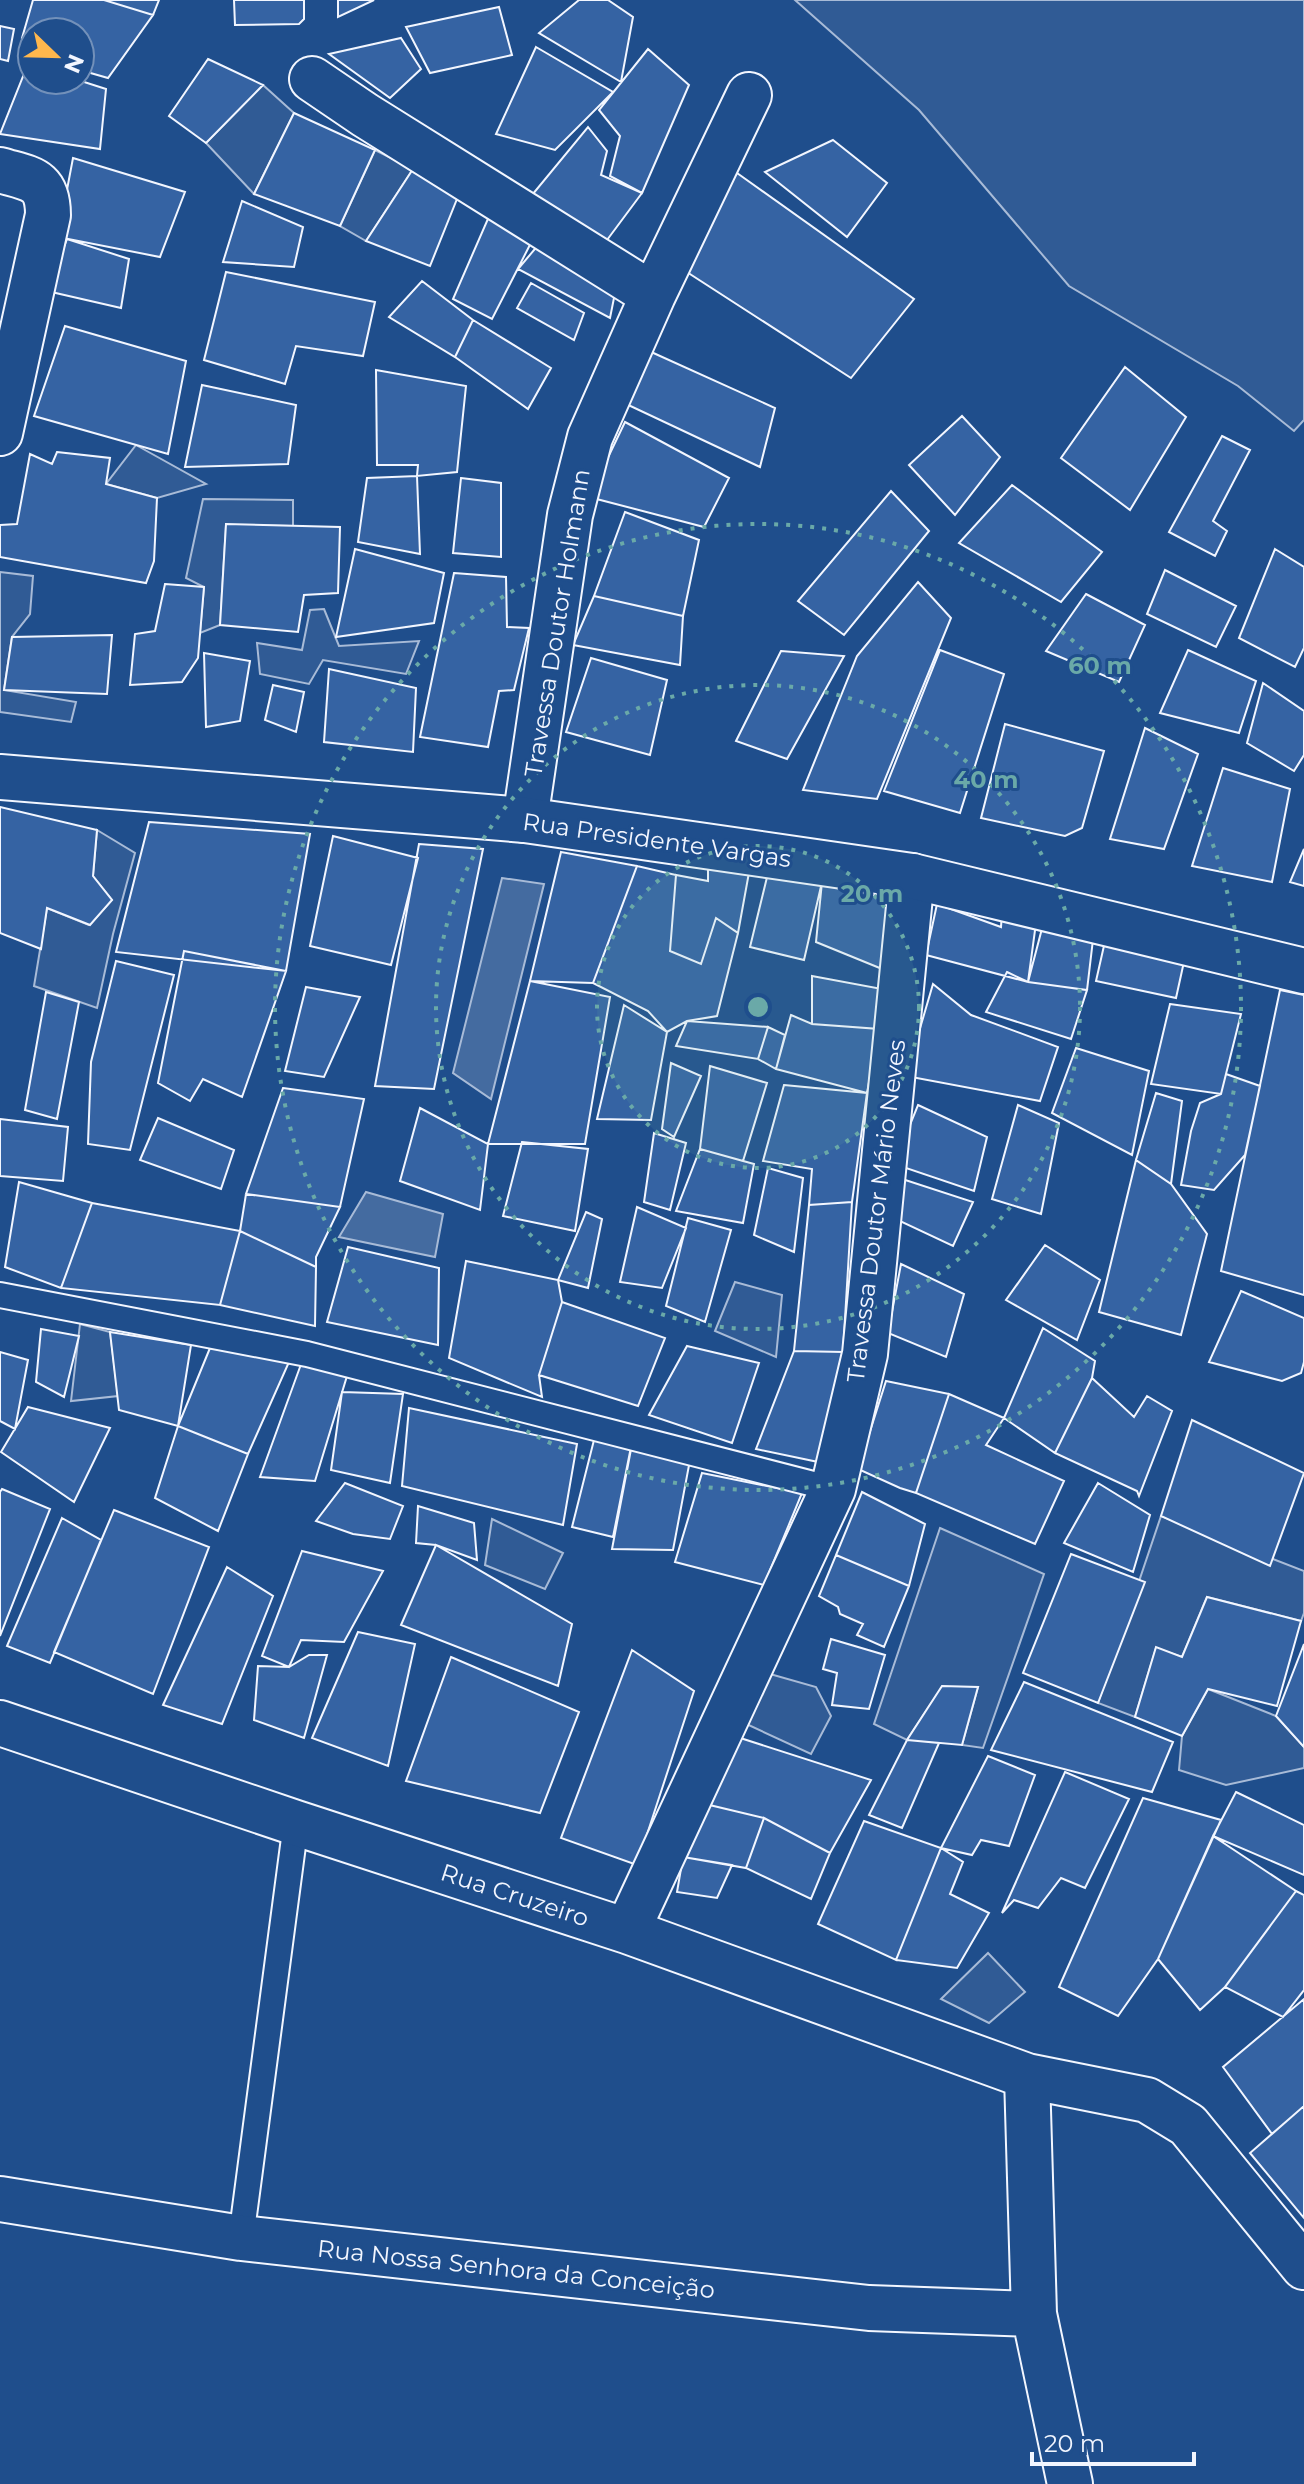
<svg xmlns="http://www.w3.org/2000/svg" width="1304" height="2484" font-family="Montserrat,sans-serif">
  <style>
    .built { fill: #305b95; stroke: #a8bbd7; stroke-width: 2 }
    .water { fill: #446ba0; stroke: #a8bbd7; stroke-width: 2 }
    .building { fill: #3563a3; stroke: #f2f6ff; stroke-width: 2 }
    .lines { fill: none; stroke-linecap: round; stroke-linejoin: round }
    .service-casing { stroke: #f2f6ff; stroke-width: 28 }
    .minor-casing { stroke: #f2f6ff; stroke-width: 48 }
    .tertiary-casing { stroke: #f2f6ff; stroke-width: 48 }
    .service { stroke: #1f4e8c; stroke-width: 24 }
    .minor { stroke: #1f4e8c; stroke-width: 44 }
    .tertiary { stroke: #1f4e8c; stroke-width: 44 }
    .ring { fill: none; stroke: #6aa9a8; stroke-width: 4; stroke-dasharray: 4 8 }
    .labels { text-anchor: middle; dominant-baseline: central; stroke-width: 6; stroke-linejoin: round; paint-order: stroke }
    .street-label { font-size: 24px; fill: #f2f6ff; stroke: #1f4e8c }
    .centre { fill: #6aa9a8; stroke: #1f4e8c; stroke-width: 4 }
    .ring-label { font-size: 24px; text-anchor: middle; font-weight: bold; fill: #6aa9a8; stroke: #1f4e8c; stroke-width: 6; stroke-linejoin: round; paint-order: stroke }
  </style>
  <rect width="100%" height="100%" fill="#1f4e8c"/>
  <!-- built -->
  <path class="built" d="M795,0H1304V420L1294,431L1238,386L1069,286L919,110Z
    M263,85L294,113L254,194L206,143Z
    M375,150L413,169L366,241L340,226Z
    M136,445L206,484L157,498L106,484Z
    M203,499L293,500V526L226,525L220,625L200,633L204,587L186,578Z
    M0,572L33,576L30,614L12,637L4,690L76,702L71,722L0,712Z
    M324,609L339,646L419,641L406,674L323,660L309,684L260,674L257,643L302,650L310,610Z
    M97,830L135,853L113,934L97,1008L34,986L47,908L89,925L112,900L93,876Z
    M735,1282L782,1295L776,1357L715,1331Z
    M80,1324L110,1332L118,1396L71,1401Z
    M1161,1516L1304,1571V1613L1301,1621L1207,1597L1182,1657L1156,1648L1135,1717L1098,1703Z
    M492,1519L563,1553L545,1589L485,1565Z
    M940,1528L1044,1574L983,1748L962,1745L978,1687H942L907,1740L874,1724Z
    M763,1672L816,1687L831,1716L811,1754L742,1722Z
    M1208,1689L1276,1716L1304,1747V1768L1226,1785L1179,1770L1182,1736Z
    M988,1953L1025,1992L989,2023L941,1999Z"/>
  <!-- water -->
  <path class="water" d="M502,878L544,884L491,1099L453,1073Z
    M366,1192L443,1214L435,1257L339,1237Z"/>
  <!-- building -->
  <path class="building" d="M33,0H104L153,15L108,78L80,70V32H32V44L22,38Z
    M104,0H159L153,15Z
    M234,0H304V19L299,24L235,25Z
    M338,0H374L338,17Z
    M579,0H608L633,17L621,82L539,33Z
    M499,7L512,55L430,73L406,27Z
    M0,26L14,29L8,61L0,59Z
    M401,38L421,69L390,98L329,54Z
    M536,47L613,92L555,150L496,134Z
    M648,49L689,85L642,193L610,176L620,136L599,110Z
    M208,59L263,85L206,143L169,116Z
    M28,64L32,65V80H78L106,89L100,149L0,134Z
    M294,113L375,150L340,226L254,194Z
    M588,127L607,151L601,175L642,193L607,240L532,195Z
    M833,140L887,183L847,237L765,172Z
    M73,158L185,192L160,257L58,237Z
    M413,169L459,194L430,266L366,241Z
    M737,173L914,299L851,378L676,265Z
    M242,201L303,227L294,267L223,262Z
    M494,205L536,233L492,319L453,299Z
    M545,237L617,283L610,318L518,269Z
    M67,239L129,259L121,308L47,291Z
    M226,272L375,302L363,356L296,346L285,384L204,360Z
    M422,281L473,320L455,357L389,317Z
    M531,283L584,313L574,340L517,308Z
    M473,320L551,368L528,409L455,357Z
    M65,326L186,361L168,454L34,416Z
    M649,351L775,408L760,467L624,403Z
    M1125,367L1186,417L1130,510L1061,458Z
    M376,370L466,386L457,472L417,476L418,465H377Z
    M202,385L296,405L288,464L185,467Z
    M962,416L1000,457L955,515L909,465Z
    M625,422L729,478L704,527L589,497Z
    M1222,436L1250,450L1213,521L1227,531L1215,556L1169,532Z
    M57,452L110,458L106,484L157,498L154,561L146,583L0,557V525L17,524L30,454L52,464Z
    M417,476L420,554L358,542L367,478Z
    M461,478L501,483V557L453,553Z
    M1012,485L1102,552L1061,602L959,543Z
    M891,491L929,531L844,635L798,601Z
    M625,512L699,540L683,616L594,596Z
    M226,524L340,527L338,593L304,595L298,632L220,625Z
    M355,549L444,573L434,623L336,637Z
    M1275,549L1304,567V648L1295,667L1239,638Z
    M1165,570L1236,606L1216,647L1147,614Z
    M454,573L506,577L507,627L529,628L514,690L499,691L488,747L420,737Z
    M918,582L951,618L877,799L803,790L857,656Z
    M165,584L204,587L198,658L182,682L130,685L135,634L155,631Z
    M1086,594L1145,625L1119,682L1046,651Z
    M594,596L683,616L680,665L573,645Z
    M112,635L107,694L4,690L12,637Z
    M940,650L1004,674L960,813L884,791Z
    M1188,650L1256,681L1239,733L1160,713Z
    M781,651L844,656L787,759L736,741Z
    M204,653L250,661L240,721L206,727Z
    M591,658L667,680L650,755L566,732Z
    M329,669L416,688L413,752L324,742Z
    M1263,683L1304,711V755L1294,771L1247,743Z
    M273,685L304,692L296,732L265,720Z
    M1005,724L1104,751L1082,828L1065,836L981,818Z
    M1145,728L1198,754L1164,849L1110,839Z
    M1223,768L1290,789L1272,882L1192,866Z
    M0,807L97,830L93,876L112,900L90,925L47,908L41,949L0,933Z
    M149,822L310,834L286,971L116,952Z
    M333,836L418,858L391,965L310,946Z
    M419,844L483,849L434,1089L375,1086Z
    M1304,849V886L1290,882Z
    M561,852L637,866L593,983L530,981Z
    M708,860L750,867L738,933L716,918L701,964L670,951L676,875L708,881Z
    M637,866L676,875L670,951L701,964L716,918L738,933L717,1016L687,1021L667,1032L648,1011L593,983Z
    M769,869L822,882L804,960L750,947Z
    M822,882L891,900L887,971L816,942Z
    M937,904L1001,927L1002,912L1036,923L1028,982L926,955Z
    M1045,917L1094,931L1087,990L1028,982Z
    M1108,928L1187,948L1176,998L1096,981Z
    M184,951L286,971L242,1097L203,1079L190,1101L158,1083Z
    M116,961L174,975L130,1150L88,1144L91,1062Z
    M1007,972L1028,982L1087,990L1071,1039L986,1012Z
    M812,976L882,989L879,1029L812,1024Z
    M530,981L610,997L585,1144H488Z
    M933,984L971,1015L1058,1047L1040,1101L906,1076Z
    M306,987L360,997L324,1077L285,1071Z
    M1280,990L1304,995V1295L1221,1271Z
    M46,992L79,1002L57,1119L25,1110Z
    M1170,1004L1241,1014L1221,1094L1151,1084Z
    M624,1005L667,1032L651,1120L597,1119Z
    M791,1015L812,1024L879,1029L867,1093L776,1069Z
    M687,1021L768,1027L758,1059L676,1046Z
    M768,1027L785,1035L776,1069L758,1059Z
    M1076,1048L1149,1071L1132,1155L1052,1113Z
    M671,1063L701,1076L674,1137L662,1129Z
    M710,1066L767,1083L743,1161L700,1149Z
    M1226,1074L1260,1086L1245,1155L1214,1190L1181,1185L1191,1131L1200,1103L1221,1094Z
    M784,1085L867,1093L852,1202L809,1205L812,1169L763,1161Z
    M283,1088L364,1099L340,1207L246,1194Z
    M1156,1093L1182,1101L1171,1184L1136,1160Z
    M918,1105L987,1137L974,1191L894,1164Z
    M1018,1105L1059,1123L1041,1214L992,1199Z
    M420,1108L488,1144L480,1210L400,1181Z
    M158,1118L234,1150L221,1189L140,1160Z
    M0,1119L68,1127L63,1181L0,1176Z
    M654,1133L686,1143L670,1210L644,1202Z
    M522,1142L588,1149L575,1231L503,1216Z
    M700,1149L754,1164L743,1223L676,1211Z
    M1136,1160L1171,1184L1207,1234L1181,1335L1099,1312Z
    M768,1168L803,1178L794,1252L754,1235Z
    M893,1176L973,1202L953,1246L887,1215Z
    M19,1182L92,1203L61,1288L5,1267Z
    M246,1194L340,1207L316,1257V1267L240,1231Z
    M852,1202L843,1352L794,1351L809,1205Z
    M92,1203L240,1231L220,1305L61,1288Z
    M637,1207L686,1228L662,1288L620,1282Z
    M586,1212L602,1219L588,1288L558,1280Z
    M688,1218L731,1230L705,1322L666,1306Z
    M240,1231L316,1267L315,1326L220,1305Z
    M1045,1245L1100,1280L1077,1340L1006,1300Z
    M348,1247L439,1268L438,1345L327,1322Z
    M466,1261L558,1280L562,1302L539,1375L542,1397L449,1358Z
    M901,1264L964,1294L946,1357L888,1333Z
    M1241,1291L1304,1318V1362L1301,1373L1282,1381L1209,1362Z
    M562,1302L665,1338L638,1406L539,1375Z
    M1043,1328L1095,1361L1092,1378L1055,1453L1004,1418Z
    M41,1329L79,1336L64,1397L36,1382Z
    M110,1332L191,1345L178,1426L119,1410Z
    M687,1346L759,1363L732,1443L649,1415Z
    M210,1348L289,1362L248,1454L178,1426Z
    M794,1351L843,1352L823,1463L756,1449Z
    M0,1352L28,1360L15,1429L0,1421Z
    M304,1356L347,1376L315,1481L260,1477Z
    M1092,1378L1134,1417L1147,1396L1172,1411L1139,1496L1137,1491L1055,1453Z
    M886,1381L949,1394L916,1493L900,1488L858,1469Z
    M342,1392L403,1394L390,1483L331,1470Z
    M949,1394L1004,1418L986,1445L1064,1481L1035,1544L916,1493Z
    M28,1407L110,1428L74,1502L1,1452Z
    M409,1408L577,1444L563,1525L402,1486Z
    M1192,1420L1304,1473L1270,1566L1161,1516Z
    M178,1426L248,1454L218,1531L155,1498Z
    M595,1436L633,1437L613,1537L572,1527Z
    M632,1444L690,1460L673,1550L612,1549Z
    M702,1473L802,1493L764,1585L675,1562Z
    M345,1483L403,1506L390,1539L353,1534L316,1521Z
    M1098,1483L1150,1515L1133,1572L1064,1543Z
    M2,1489L50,1509L0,1636V1492Z
    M862,1492L925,1524L909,1586L836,1555Z
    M418,1506L474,1523L477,1560L436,1545L416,1543Z
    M114,1510L209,1547L153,1694L54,1652Z
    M62,1518L101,1540L50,1663L7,1646Z
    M436,1545L572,1624L558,1686L401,1625Z
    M302,1551L383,1571L344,1642L301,1640L289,1667L262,1656Z
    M1071,1554L1145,1582L1098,1703L1023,1673Z
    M836,1555L909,1586L884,1647L857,1635L863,1624L840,1614L838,1607L819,1596Z
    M227,1567L273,1596L222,1724L163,1705Z
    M1207,1597L1301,1621L1277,1706L1208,1689L1182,1736L1135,1717L1156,1647L1182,1657Z
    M358,1632L415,1644L388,1766L312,1738Z
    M831,1639L885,1655L869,1709L832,1705L837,1673L823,1669Z
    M1304,1644V1747L1276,1716Z
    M632,1650L694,1691L637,1865L561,1838Z
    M309,1655H327L304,1738L254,1720L258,1666L289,1667Z
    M451,1657L579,1712L540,1813L406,1781Z
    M1024,1682L1173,1742L1152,1792L991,1750Z
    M942,1686L978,1687L962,1745L907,1740Z
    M731,1735L871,1780L830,1853L764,1818L697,1802Z
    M907,1740L939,1743L902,1828L869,1815Z
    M988,1756L1035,1775L1009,1846L981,1840L972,1855L941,1848Z
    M1065,1772L1129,1799L1085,1888L1061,1878L1038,1908L1014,1900L1002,1913Z
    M1236,1792L1304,1825V1875L1213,1836Z
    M1143,1798L1221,1820L1158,1959L1118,2016L1059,1987Z
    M697,1802L764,1818L746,1868L683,1857Z
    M764,1818L830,1853L811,1899L746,1868Z
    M864,1821L941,1848L896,1960L818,1924Z
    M1213,1836L1296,1891L1225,1987L1200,2010L1158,1959Z
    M941,1848L963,1862L950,1894L989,1913L957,1968L896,1960Z
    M683,1857L732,1865L717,1898L677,1892Z
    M1296,1891L1304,1895V1990L1283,2017L1225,1987Z
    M1304,1999V2106L1272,2134L1223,2067Z
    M1304,2106V2218L1250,2153Z"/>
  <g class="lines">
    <!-- service casing -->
    <g class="service-casing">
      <path id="service" d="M0,1295L307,1354L833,1489
        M241,2238L296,1823"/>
    </g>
    <!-- minor casing -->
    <g class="minor-casing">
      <path id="minor" d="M312,79L365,115L653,295
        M0,170C30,179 48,178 48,215L0,433
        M525,820L570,515L590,437L653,295L749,95
        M0,1723L296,1823L627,1931L1027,2076
        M627,1931L833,1489L865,1354L912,876
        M0,2199L241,2238L869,2308L1034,2314
        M1070,2484L1034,2314L1027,2076L1147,2100L1188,2125L1304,2267"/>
    </g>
    <!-- tertiary casing -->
    <g class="tertiary-casing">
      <path id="tertiary" d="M0,777L525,820L912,876L1304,971"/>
    </g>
    <!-- service -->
    <use href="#service" class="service"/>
    <!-- minor -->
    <use href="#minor" class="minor"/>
    <!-- tertiary -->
    <use href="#tertiary" class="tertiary"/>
  </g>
  <!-- distance rings -->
  <circle cx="758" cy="1007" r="161" fill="#6aa9a8" fill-opacity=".12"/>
  <g class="ring">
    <circle cx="758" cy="1007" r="161"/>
    <circle cx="758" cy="1007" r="322"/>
    <circle cx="758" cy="1007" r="483"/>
  </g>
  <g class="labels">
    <!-- street labels -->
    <g class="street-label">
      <text transform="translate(557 623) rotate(-81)">Travessa Doutor Holmann</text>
      <text transform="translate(657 840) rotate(8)">Rua Presidente Vargas</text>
      <text transform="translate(876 1211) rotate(-83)">Travessa Doutor Mário Neves</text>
      <text transform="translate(515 1895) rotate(18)">Rua Cruzeiro</text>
      <text transform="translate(516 2269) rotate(6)">Rua Nossa Senhora da Conceição</text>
    </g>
  </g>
  <circle cx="758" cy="1007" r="12" class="centre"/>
  <g class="ring-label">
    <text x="1100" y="674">60 m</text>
    <text x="986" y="788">40 m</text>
    <text x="872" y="902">20 m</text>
  </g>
  <!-- north arrow -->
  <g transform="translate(56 56) rotate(113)"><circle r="38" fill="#1f4e8c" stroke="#7391ba" stroke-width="2"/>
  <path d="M0-6L14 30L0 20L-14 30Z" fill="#ffb74d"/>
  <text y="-12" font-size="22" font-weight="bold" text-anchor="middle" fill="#f2f6ff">N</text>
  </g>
  <!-- scale -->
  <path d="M1032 2452v12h162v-12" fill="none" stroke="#f2f6ff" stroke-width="4"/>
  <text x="1044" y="2452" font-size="24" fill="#f2f6ff" stroke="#1f4e8c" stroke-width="6" paint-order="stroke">20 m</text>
</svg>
